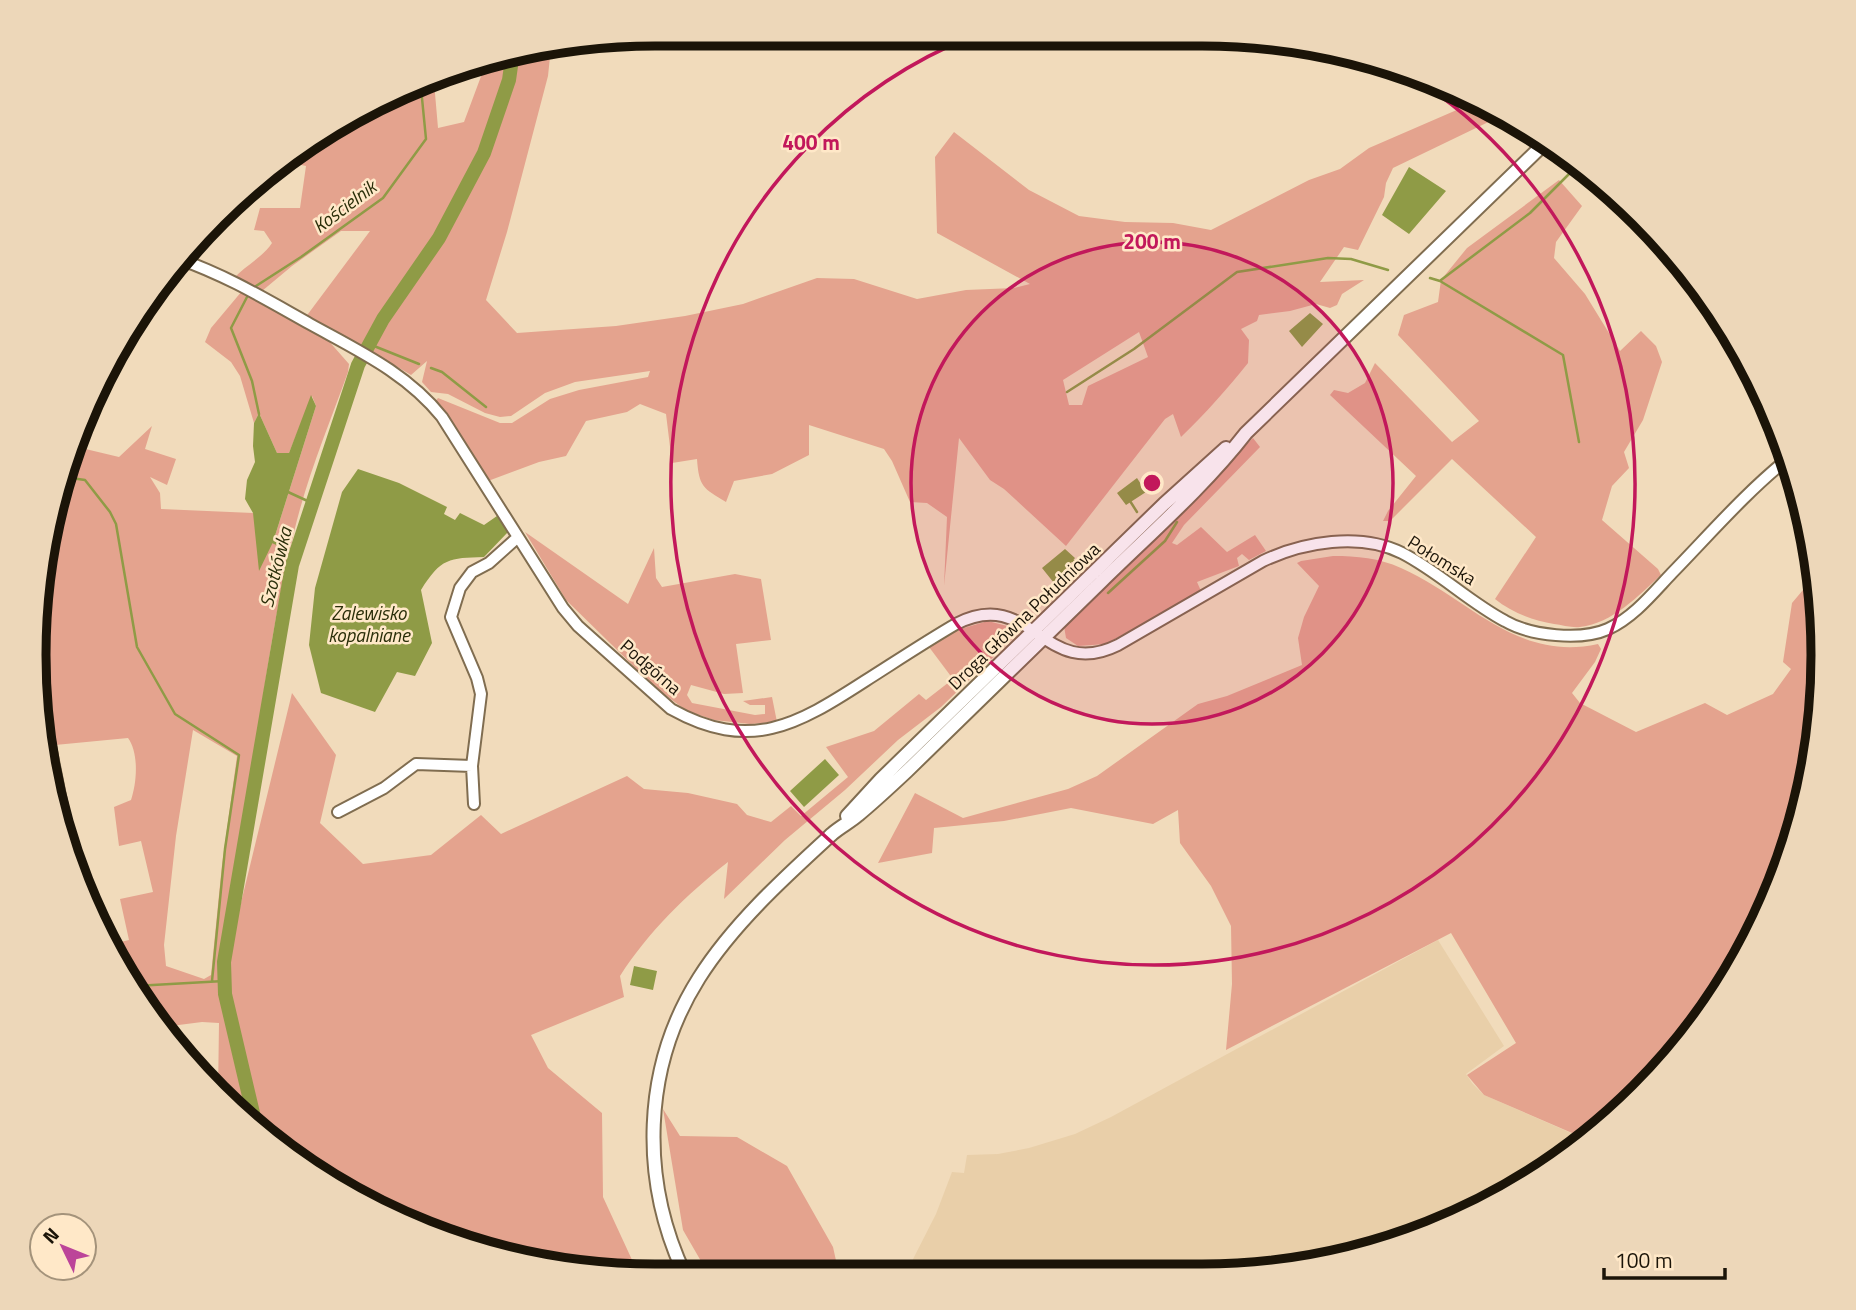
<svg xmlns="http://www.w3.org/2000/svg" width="1856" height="1310" font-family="'Titillium Web',sans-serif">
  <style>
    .built { fill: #e9cfa9 }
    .green { fill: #e4a38e; fill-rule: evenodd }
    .water { fill: #8f9b46 }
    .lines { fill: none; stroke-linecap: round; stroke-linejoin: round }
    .stream { stroke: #8f9b46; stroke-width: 2.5 }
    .river { stroke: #8f9b46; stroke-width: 14 }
    .minor-casing { stroke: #806d50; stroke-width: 14 }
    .major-casing { stroke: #806d50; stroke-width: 16 }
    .minor { stroke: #fff; stroke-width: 10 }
    .major { stroke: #fff; stroke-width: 12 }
    .ring { fill: none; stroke: #c2185b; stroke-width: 3.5 }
    .labels { text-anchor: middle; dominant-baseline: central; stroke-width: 5; stroke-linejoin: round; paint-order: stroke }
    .street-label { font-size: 18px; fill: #1b1408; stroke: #ffe8c8 }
    .water-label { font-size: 19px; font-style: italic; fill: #2a2e09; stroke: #ffe8c8 }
    .rim { fill: none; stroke: #1b1408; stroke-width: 9 }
    .centre { fill: #c2185b; stroke: #ffe8c8; stroke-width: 3.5 }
    .ring-label { font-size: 21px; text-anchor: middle; font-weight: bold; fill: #c2185b; stroke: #ffe8c8; stroke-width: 5; stroke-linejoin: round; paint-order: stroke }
  </style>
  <rect width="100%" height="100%" fill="#f1dbbb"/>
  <!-- built -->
  <path class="built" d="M1438,940L1504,1046L1466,1074L1472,1083L1484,1095L1585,1139L1476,1213L1283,1271L911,1274L909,1267L936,1214L952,1172L964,1173L967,1155L998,1154L1029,1148L1075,1134L1111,1117Z"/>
  <!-- green -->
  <path class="green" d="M551,47L548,76L507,232L486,300L517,333L616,326L685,316L743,304L817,278L854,279L917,299L966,290L1014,288L1030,284L937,233L935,157L954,132L1029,190L1079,216L1125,222L1173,223L1211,230L1309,180L1340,169L1369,148L1459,109L1486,107L1505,114L1393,168L1386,183L1384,197L1358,250L1344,247L1320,282L1364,280L1342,294L1337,305L1330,308L1316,304L1290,311L1259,315L1257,321L1241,329L1249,340L1248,363C1227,389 1206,413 1181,437L1173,414L1165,419L1066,546L1004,489L990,480L959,438L944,586L947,517L927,503L910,502L892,461L884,449L809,425V455L772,474L734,481L726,502C703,488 699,487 697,459L672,463L666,414L640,404L627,412L586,421L566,456L539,462L488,481L435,402L438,398L500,423H512L550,399L579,390L648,377L650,371L575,382L545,393L511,416L500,417L485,413L448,394L431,392L422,382L427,361L411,375L369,350L305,318L370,231H341L292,266L262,291L234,278C246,265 262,258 272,243L264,231L254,230L260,208H300L306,166L292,163L288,157L310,138L434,82L438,128L464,122L483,71L485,58L494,55ZM1139,332L1148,357L1088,386L1082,405H1069L1063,380Z
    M1559,180L1582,206L1556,242L1554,258L1585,294L1620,351L1641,331L1656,346L1662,362L1643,420L1624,452L1629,468L1612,486L1602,520L1658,569L1661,575C1638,596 1613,623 1580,627C1572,628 1562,625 1554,624C1533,621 1511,612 1495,599L1536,537L1452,459L1390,521H1383L1388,511L1416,476L1330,395L1334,390L1348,393L1365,383L1375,363L1452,442L1479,421L1398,335L1404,315L1438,302L1441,280L1467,248Z
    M242,291L327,339L349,364L348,372C329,425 307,477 294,532C259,677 250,825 220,971L227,1019L251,1125L218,1094L219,1023L202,1022L163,1027L108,945L129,940L120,899L153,892L141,841L119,846L114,807L131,800C137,782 139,753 128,738L55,745L39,670V573L73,446L119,457L152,426L145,449L176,459L167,485L150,477L160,493L161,509L253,513L273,542L316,406L312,396L289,453H277L259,413L254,423L240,376L231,362L205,342L211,328ZM193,730L237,756L222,865L211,975L204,979L166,966L164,945L176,836Z
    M1253,438L1260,447L1184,525L1172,543L1177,545L1201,527L1227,552L1255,535L1266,551L1249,560L1242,554L1237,558L1239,566L1197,582L1201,591L1106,644L1078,646L1066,638L1064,626Z
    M525,532L628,604L654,548L656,578L662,587L735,574L761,579L771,640L736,644L743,693L724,694L691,685L687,695L692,703L755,715L765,714V705H750L743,701L772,697L777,722L750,724L714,720L687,711L657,689L566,600Z
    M1333,556C1357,556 1379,558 1401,568C1469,598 1515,662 1598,644L1601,649L1595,662L1572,693L1580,703L1636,732L1705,703L1727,715L1773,694L1791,669L1783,662L1792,603L1808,584L1818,594L1821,695L1805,795L1784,818L1796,832L1771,859L1780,873L1759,930L1695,1033L1611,1122L1586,1139L1484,1095L1467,1075L1516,1043L1451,933L1226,1050L1232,984L1231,926L1211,886L1180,843L1178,810L1153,824L1071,808L1004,821L934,828L932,853L878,863L915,793L963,818L1068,789L1097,776L1198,704L1227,696L1302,665L1298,638L1304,617L1319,586L1297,563L1301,561Z
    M988,621L1007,626L1013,638L941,707L898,740L845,790L785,840L724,899L728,862C687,894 648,932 620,976L624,997L531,1035L548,1068L602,1113L603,1197L639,1275H615L494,1256L380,1213L277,1149L263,1135L233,1016L228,981L230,948L292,693L336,755L320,823L363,864L431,855L481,815L501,834L627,776L644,789L688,793L737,804L747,815L771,822L791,806L801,816L848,777L826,747L874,731L919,694L926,700L953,679L929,647L957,630Z
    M663,1109L680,1136L737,1137L787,1166L833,1247L839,1274L709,1275L683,1230Z"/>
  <!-- water -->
  <path class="water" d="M1409,167L1446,191L1409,234L1382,215Z
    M1310,313L1323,324L1302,347L1289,331Z
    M311,395L316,406L273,542L259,571L253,513L245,499L247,480L255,462L253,446L254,423L259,413L277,453H289Z
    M358,469L399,483L447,507L444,514L455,520L460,513L484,525L497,516L508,532L484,557C449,558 441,558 421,590L432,643L415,676L397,672L375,712L321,693L309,645L315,588L342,492Z
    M1137,478L1146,492L1126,505L1117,493Z
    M1065,549L1075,558L1054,583L1042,568Z
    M825,759L839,775L804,807L790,791Z
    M634,966L657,971L653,990L630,985Z"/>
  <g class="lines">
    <!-- stream -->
    <path class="stream" d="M1430,278L1440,281L1563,355L1579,442
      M1441,280L1530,213L1575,168
      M256,286L301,257L383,198L426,139L421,88
      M247,297L231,328L252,381L259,414
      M369,344L419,364
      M431,368L442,372L486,407
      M1067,392L1134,349L1237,272L1328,258L1351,259L1388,270
      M64,477L85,480L110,512L116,524L137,647L175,714L239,755L225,849L212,981
      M288,492L312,503
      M1130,501L1137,512
      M273,542L296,553
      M1073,561L1082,564
      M1108,593L1165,541L1177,522
      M135,986L224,981"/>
    <!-- river -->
    <path class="river" d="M257,1130L225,994L224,962L292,565L358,365L383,319L439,238L484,153L509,80L513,52"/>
    <!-- minor casing -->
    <g class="minor-casing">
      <path id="minor" d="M179,259C226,275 267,300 310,324C357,350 407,373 442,417L563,608L578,626L671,709C750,753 797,725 865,681C895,662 925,642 956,624C1031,585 1044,682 1118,645L1263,561C1303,542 1360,532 1402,553C1439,572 1469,602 1505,621C1531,636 1581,641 1608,629C1634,617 1653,593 1672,573C1710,534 1747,491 1790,457
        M474,804L472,766L481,694L477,678L451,617L460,588L472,572L489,563L518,537
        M338,812L384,788L416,764L472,766"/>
    </g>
    <!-- major casing -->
    <g class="major-casing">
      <path id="major" d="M39,696L63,816
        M847,816L881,779L1164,504L1226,448
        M685,1275C640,1180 642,1068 699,978C733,924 785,877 832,834C840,827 850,822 858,815C875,801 891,786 907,771C972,708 1037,644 1102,581C1151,533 1204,487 1246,433L1545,143"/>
    </g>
    <!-- minor -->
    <use href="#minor" class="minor"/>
    <!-- major -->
    <use href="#major" class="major"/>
  </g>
  <!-- distance rings -->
  <circle cx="1152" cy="483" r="241" fill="#c2185b" fill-opacity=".12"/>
  <g class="ring">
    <circle cx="1152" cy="483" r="241"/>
    <path d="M1422 83A482 482 0 1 1 975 35"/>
  </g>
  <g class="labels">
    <!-- street labels -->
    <g class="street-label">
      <text transform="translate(1442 560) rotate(32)">Połomska</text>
      <text transform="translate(1024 616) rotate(-44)">Droga Główna Południowa</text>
      <text transform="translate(651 667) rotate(41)">Podgórna</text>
    </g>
    <!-- water labels -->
    <g class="water-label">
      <text transform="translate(344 206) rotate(-37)">Kościelnik</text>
      <text transform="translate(275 567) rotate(-76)">Szotkówka</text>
      <text x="369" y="612">Zalewisko<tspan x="369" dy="22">kopalniane</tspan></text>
    </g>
  </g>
  <!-- crop -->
  <path d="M0 0H1856V1310H0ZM655 46H1202A609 609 0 0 1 1811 655V655A609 609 0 0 1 1202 1264H655A609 609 0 0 1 46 655V655A609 609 0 0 1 655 46Z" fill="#edd7b9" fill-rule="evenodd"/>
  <path class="rim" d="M655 46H1202A609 609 0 0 1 1811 655V655A609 609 0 0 1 1202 1264H655A609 609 0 0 1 46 655V655A609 609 0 0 1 655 46Z"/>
  <circle cx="1152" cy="483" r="10" class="centre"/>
  <g class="ring-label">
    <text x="811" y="150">400 m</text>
    <text x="1152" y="249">200 m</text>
  </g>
  <!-- north arrow -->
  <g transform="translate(63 1247) rotate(313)"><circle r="33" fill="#ffe8c8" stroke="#a4937b" stroke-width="2"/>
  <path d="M0-5L12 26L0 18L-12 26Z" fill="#bc4499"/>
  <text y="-10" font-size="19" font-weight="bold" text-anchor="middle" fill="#1b1408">N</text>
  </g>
  <!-- scale -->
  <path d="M1604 1268v10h121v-10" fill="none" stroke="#1b1408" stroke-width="3.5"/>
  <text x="1615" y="1268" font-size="21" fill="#1b1408" stroke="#ffe8c8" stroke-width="5" paint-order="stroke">100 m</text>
</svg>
